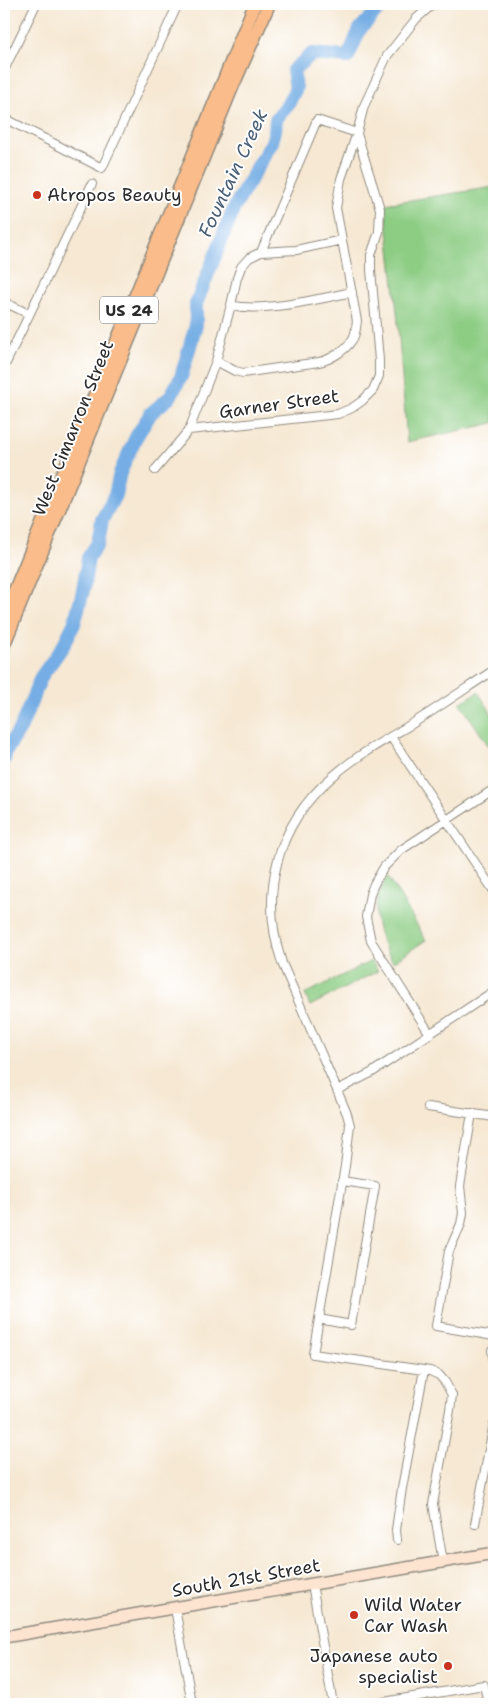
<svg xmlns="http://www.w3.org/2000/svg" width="498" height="1708" font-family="'Shantell Sans',sans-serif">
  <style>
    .green { fill: #8ccc83; stroke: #5c7c57 }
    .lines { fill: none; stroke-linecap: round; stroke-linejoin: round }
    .river { stroke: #75ade4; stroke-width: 14 }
    .minor-casing { stroke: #908a7f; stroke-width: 10 }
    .secondary-casing { stroke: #908a7f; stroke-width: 14 }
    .trunk-casing { stroke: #908a7f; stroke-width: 15 }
    .minor { stroke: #fff; stroke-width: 8 }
    .secondary { stroke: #fde4d0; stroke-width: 11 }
    .trunk { stroke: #f9bc8a; stroke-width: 12 }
    .poi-dot { fill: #c8321e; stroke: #fff; stroke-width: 2 }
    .labels { text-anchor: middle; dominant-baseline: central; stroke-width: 4; stroke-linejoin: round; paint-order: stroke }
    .shield { fill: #fff; stroke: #6b6b6b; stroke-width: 1 }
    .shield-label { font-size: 16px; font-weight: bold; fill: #2b2b2b }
    .poi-label { font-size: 18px; fill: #2b2b2b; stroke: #fff; text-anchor: start }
    .street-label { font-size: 18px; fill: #2b2b2b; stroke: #fff }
    .water-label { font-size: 19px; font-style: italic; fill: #495f75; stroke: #fff }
  </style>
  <rect width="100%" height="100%" fill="#fff"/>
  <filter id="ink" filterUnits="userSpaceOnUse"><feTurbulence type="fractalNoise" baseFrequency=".02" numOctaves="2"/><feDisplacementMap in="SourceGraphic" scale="10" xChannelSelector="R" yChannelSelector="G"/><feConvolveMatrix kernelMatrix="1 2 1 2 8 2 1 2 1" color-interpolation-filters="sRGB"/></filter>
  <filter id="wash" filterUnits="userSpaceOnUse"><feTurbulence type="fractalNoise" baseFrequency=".0096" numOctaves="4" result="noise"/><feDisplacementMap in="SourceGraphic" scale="20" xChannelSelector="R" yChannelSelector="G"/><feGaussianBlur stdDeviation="1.12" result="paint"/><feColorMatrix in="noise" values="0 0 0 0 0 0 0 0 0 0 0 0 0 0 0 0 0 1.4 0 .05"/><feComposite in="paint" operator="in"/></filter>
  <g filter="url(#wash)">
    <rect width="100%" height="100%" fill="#f6e8d3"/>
    <!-- green -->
    <path class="green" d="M494,187V423L407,442L397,312L385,204Z
      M478,692L494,717V754L460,703Z
      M388,876L426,940L393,962C375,933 368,907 388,876Z
      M371,961L378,971L310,1006L305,994Z"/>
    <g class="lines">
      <!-- river -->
      <path class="river" d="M4,759L6,751L21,727L41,677L63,646L74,624L83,591L88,558L98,543L102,520L115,495L120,473L136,437L151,413L170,397L181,377L196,325V304L234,208L272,142L275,131L276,119L288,104L296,88L293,70L312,54L348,57L360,29L383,4"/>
    </g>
  </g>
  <g filter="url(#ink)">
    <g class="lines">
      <!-- minor casing -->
      <g class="minor-casing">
        <path id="minor" d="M4,70L36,4
          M4,118L102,168L178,4
          M261,252L296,250L342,240
          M4,302L29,314
          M231,305C262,313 319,299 352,292
          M216,361L235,371L243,373L319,362C330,360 346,350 352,340C356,335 356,327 357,321L336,208L341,179L357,133L364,106L387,56L416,19L433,4
          M4,367L92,184
          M189,430L338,414L352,408L362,401L373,390L379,376V360L371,270V255L379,232L380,209L357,134
          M155,470L189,430L216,361L231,305L237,278L241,267L249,258L261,252L317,120L357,133
          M494,670C468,687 442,705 415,722C387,739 357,755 332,777C276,825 259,894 282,963L337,1090L371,1073L494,991
          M391,737L494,891
          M430,1034L371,941L366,917L370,894L374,884L384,867L401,850L494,789
          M337,1090L347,1114L350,1125L345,1166L313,1354L430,1371L439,1375L445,1382L452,1395L450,1410L433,1504L443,1562
          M428,1107L494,1117
          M472,1113L460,1186L463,1213L461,1224L449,1251L436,1326L494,1336
          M319,1319L351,1325L375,1186L342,1181
          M494,1348L492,1350L494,1362
          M475,1524L494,1423
          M397,1540L396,1530L402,1488L424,1370
          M312,1584L333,1704
          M175,1608L192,1704
          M372,1704L484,1685L488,1704"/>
      </g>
      <!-- secondary casing -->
      <g class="secondary-casing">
        <path id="secondary" d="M4,1637L494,1553"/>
      </g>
      <!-- trunk casing -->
      <g class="trunk-casing">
        <path id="trunk" d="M4,617L255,4
          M4,644L233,85L269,4"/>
      </g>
      <!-- minor -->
      <use href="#minor" class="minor"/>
      <!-- secondary -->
      <use href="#secondary" class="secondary"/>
      <!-- trunk -->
      <use href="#trunk" class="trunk"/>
    </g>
  </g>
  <!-- markers -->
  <g class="poi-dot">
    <circle cx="37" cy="195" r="5"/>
    <circle cx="354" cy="1615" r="5"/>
    <circle cx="448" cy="1666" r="5"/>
  </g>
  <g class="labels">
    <!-- shield labels -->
    <rect class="shield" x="100" y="296.5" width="58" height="27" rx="4"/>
    <g class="shield-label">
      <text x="129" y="310">US 24</text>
    </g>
    <!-- poi labels -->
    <g class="poi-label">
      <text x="47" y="195">Atropos Beauty</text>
      <text x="364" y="1605">Wild Water<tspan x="364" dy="21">Car Wash</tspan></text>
      <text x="438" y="1656" text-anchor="end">Japanese auto<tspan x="438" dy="21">specialist</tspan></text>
    </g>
    <!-- street labels -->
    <g class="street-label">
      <text transform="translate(279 404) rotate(-8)">Garner Street</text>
      <text transform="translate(73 428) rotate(-68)">West Cimarron Street</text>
      <text transform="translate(246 1578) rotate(-10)">South 21st Street</text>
    </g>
    <!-- water labels -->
    <g class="water-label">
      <text transform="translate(233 173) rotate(-65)">Fountain Creek</text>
    </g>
  </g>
  <!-- margin -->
  <rect width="498" height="1708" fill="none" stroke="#fff" stroke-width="20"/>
</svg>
